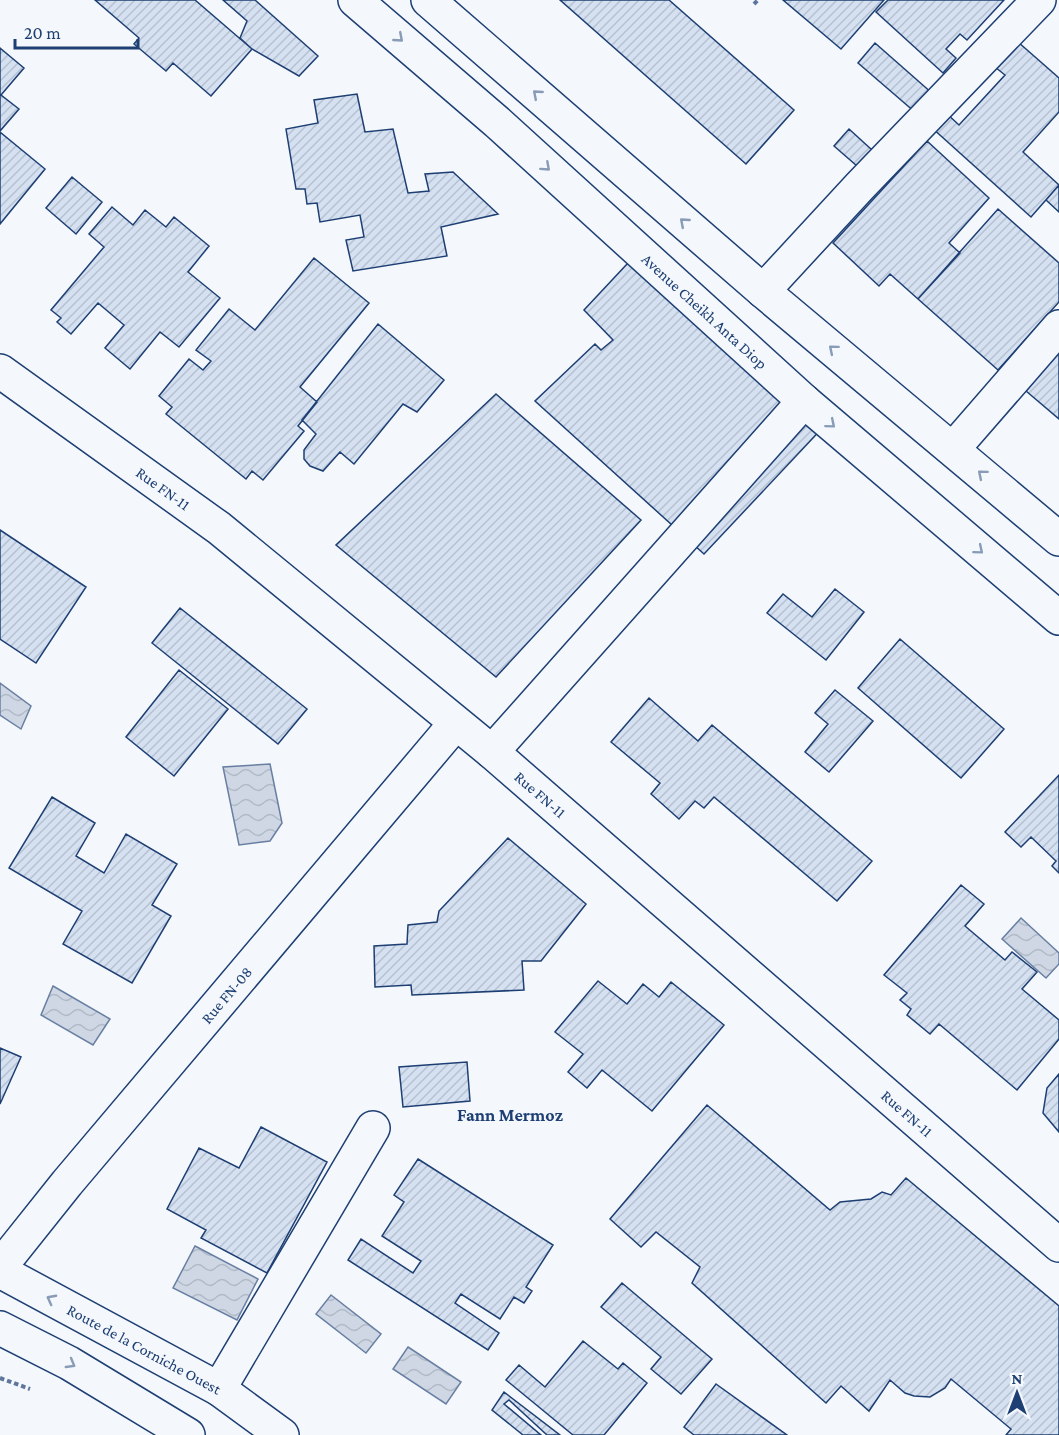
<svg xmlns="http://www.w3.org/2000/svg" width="1059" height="1435" font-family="'Crimson Pro',serif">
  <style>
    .water { fill: url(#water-waves); stroke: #687fa3; stroke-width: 1.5 }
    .building { fill: url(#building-hatch); stroke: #1d3f73; stroke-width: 1.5 }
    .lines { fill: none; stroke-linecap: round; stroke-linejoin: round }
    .minor-casing { stroke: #1d3f73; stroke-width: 36 }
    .major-casing { stroke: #1d3f73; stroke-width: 36 }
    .highway-casing { stroke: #1d3f73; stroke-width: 36 }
    .path { stroke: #5e769c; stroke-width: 4; stroke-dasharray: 4.5 3; stroke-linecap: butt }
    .minor { stroke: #f4f7fb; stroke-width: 33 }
    .major { stroke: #f4f7fb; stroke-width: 33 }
    .highway { stroke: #f4f7fb; stroke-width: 33 }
    .oneway { stroke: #889bb7 }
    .labels { text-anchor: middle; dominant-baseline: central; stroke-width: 4.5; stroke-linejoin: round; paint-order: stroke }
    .street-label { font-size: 16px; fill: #1d3f73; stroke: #f4f7fb }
    .neighbourhood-label { font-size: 18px; font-weight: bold; fill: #1d3f73; stroke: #f4f7fb }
  </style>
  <defs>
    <pattern id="water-waves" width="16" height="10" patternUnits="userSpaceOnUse" patternTransform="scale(1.5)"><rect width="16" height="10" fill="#cfd7e4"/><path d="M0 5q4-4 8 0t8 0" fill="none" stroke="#b1bac7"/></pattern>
    <pattern id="building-hatch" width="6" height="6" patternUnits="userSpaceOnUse" patternTransform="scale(1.5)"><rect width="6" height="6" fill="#d5e0f0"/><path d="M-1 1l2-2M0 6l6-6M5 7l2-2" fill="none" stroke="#b6c1d1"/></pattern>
  </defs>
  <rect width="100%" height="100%" fill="#f4f7fb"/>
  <!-- water -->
  <path class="water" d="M0,683L31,706L21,729L0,715Z
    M270,764L282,823L270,841L239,845L223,767Z
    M1021,918L1059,953V964L1046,978L1002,939Z
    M53,986L110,1019L93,1045L41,1015Z
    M195,1246L258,1279L237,1320L173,1288Z
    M331,1295L381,1334L366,1353L316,1314Z
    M408,1347L461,1382L446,1404L393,1369Z"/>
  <!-- building -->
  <path class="building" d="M95,0H195L252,49L211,96L173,63L166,71L134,44L139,38Z
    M223,0H255L318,56L299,76L252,49L240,38L247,21Z
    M560,0H669L794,110L746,164Z
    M783,0H884L841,49Z
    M888,0H1004L967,40L960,34L946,49L956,58L943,73L876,12Z
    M1018,42L1059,78V112L1023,152L1059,185L1031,217L931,127L945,112L959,125L1005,75L995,67Z
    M875,43L933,94L916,113L858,63Z
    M0,48L24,68L1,95L19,109L0,131Z
    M357,94L365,132L393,129L408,193L429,191L425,174L453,172L498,214L441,227L447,256L353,271L346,240L364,237L360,215L320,222L317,203L307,204L305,189H296L286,129L318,123L314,100Z
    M849,129L872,150L857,166L834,146Z
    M0,132L45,169L0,224Z
    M927,141L989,198L949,243L960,253L918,299L890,274L879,286L833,243Z
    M72,177L102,202L76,234L46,208Z
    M1059,185V212L1046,200Z
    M112,207L133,225L145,210L166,227L174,217L209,246L188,272L220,298L179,347L160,332L130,369L105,348L124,325L98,303L71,334L57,322L61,318L51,310L104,247L89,234Z
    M998,209L1059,263V302L998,370L918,299Z
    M642,248L827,423L704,554L535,401L595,344L601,350L613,340L584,310Z
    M314,258L369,303L300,387L317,402L298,426L304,431L263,480L252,471L246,479L166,414L172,407L159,396L189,359L203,370L211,361L196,350L229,309L255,330Z
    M378,324L444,380L417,412L403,404L354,464L340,452L323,471L310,466L304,459V450L316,434L302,420Z
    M1059,352V419L1026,391Z
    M496,394L641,520L496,677L336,545Z
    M0,530L86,587L36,663L0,639Z
    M835,589L864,612L826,660L767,613L783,594L812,617Z
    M180,608L307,709L278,744L152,643Z
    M900,639L1004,729L961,778L858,688Z
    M179,670L228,709L174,776L126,737Z
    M835,690L873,721L829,772L805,752L828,724L815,713Z
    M649,698L698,741L712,725L872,861L837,901L714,797L704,808L695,801L679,819L651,794L660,783L611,742Z
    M1059,775V873L1052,866L1056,861L1031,837L1021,847L1005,832Z
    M52,797L95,823L76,856L104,873L126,834L177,864L152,905L171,916L132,983L63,944L82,911L9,868Z
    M508,838L586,904L541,961H522L524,990L412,995L411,985L375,987L374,946L407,944L408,925L437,922L439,911Z
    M961,885L984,904L965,926L1005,960L1012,952L1037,972L1022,989L1059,1020V1039L1017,1090L939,1024L930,1034L907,1015L911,1009L900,1000L907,993L884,975Z
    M598,981L627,1004L643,984L659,997L671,982L724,1025L652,1111L602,1070L587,1088L568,1072L583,1054L555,1032Z
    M0,1048L21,1057L0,1104Z
    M467,1062L470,1101L403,1107L399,1067Z
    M1059,1074V1132L1043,1113L1047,1088Z
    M707,1105L830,1210L840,1202L871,1199L882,1192L891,1195L906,1178L1059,1306V1435H1006L1011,1429L951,1379L945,1388L930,1397L914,1396L905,1393L890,1380L869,1411L841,1386L826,1403L692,1283L700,1267L656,1232L641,1247L610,1219Z
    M261,1127L327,1162L267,1273L201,1238L206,1230L167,1209L199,1148L239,1168Z
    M418,1159L553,1245L526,1287L532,1291L524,1303L514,1297L500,1319L461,1294L455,1303L499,1333L488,1350L348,1260L361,1239L413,1273L421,1261L382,1236L404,1202L394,1195Z
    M622,1283L712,1359L681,1394L651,1369L661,1357L601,1307Z
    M583,1341L618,1369L623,1363L647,1383L604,1435H573L506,1380L519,1365L545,1387Z
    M716,1384L787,1435H694L684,1427Z
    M504,1392L560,1435H547L509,1400L504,1404L541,1435H523L492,1410Z"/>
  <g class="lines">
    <!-- minor casing -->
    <g class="minor-casing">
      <g id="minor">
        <path d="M763,291L860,186L1039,0"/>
        <path id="s1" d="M0,371L219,528L492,752L1059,1245"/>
        <path d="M953,449L1059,327"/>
        <path d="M492,752L804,401"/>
        <path id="s2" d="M0,1267L67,1183L455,724"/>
        <path d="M219,1389L373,1128"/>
      </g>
    </g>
    <!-- major casing -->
    <g class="major-casing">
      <g id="major">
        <path id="s3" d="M355,0L497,122L804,401L1059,618"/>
        <path d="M428,0L763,291L1059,539"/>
      </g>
    </g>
    <!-- highway casing -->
    <g class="highway-casing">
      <g id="highway">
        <path id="s4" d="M0,1271L219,1389L282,1435"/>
        <path d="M0,1328L69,1363L188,1435"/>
      </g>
    </g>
    <!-- path -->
    <path class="path" d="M754,4L758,0
      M0,1378L30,1389"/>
    <!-- minor -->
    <use href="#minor" class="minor"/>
    <!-- major -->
    <use href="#major" class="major"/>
    <!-- highway -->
    <use href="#highway" class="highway"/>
  </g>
  <!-- one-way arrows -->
  <defs><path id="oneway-chevron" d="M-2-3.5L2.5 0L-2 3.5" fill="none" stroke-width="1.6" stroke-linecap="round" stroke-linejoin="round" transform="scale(1.5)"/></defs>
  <g class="oneway">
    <use href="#oneway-chevron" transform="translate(399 38) rotate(41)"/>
    <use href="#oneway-chevron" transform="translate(537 94) rotate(-139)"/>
    <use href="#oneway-chevron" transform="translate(546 167) rotate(42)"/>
    <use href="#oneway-chevron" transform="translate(684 222) rotate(-139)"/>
    <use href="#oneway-chevron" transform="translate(833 349) rotate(-140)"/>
    <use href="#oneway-chevron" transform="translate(831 424) rotate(40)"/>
    <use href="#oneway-chevron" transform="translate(982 474) rotate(-140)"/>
    <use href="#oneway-chevron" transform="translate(979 550) rotate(40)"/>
    <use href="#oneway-chevron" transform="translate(51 1299) rotate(-152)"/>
    <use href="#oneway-chevron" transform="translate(71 1364) rotate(30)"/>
  </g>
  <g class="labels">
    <!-- street labels -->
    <g class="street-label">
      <text stroke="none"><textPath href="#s3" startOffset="468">Avenue Cheikh Anta Diop</textPath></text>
      <text stroke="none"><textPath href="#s1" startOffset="201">Rue FN-11</textPath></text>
      <text stroke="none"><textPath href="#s1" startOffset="687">Rue FN-11</textPath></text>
      <text stroke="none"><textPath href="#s2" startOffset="354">Rue FN-08</textPath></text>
      <text stroke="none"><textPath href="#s1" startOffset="1173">Rue FN-11</textPath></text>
      <text stroke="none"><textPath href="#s4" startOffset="164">Route de la Corniche Ouest</textPath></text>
    </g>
    <!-- neighbourhood labels -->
    <g class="neighbourhood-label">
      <text x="510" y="1115">Fann Mermoz</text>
    </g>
  </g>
  <!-- north arrow -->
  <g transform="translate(1017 1393)" stroke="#f4f7fb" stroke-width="4.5" paint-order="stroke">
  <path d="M0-4.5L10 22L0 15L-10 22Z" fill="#1d3f73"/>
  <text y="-9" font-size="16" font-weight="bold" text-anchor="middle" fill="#1d3f73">N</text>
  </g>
  <!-- scale -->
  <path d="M15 39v9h123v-9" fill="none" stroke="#1d3f73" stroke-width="3"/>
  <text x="24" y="39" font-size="18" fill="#1d3f73" stroke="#f4f7fb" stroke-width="4.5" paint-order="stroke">20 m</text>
</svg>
